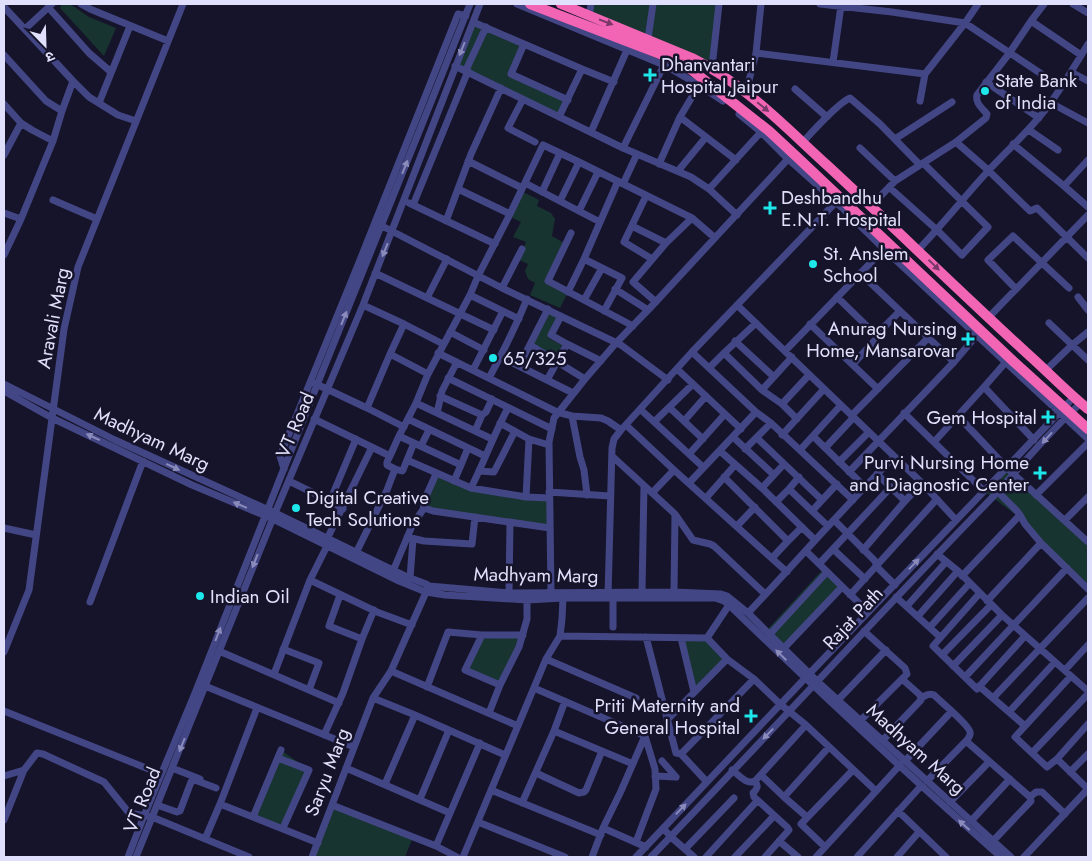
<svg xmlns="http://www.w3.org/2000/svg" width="1092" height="861" font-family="Jost,'Noto Sans Devanagari',sans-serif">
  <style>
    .green { fill: #173430 }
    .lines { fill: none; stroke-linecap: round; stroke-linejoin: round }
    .minor { stroke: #434685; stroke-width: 7 }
    .highway { stroke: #f265b4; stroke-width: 10 }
    .oneway { fill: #793868 }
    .oneway2 { fill: #8a8bbb }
    .poi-dot { fill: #1de7eb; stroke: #16142a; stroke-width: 2 }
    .labels { text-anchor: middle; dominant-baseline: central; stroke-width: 5; stroke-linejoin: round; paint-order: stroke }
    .poi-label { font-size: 19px; fill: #e1e0fc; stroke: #16142a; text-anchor: start }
    .street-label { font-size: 19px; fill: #e1e0fc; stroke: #16142a }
  </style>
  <rect width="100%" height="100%" fill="#16142a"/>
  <!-- green -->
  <path class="green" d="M62,4H70L89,17L116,28L104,56L60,8Z
    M591,4H719L712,67L589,16Z
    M473,22L524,44L511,73L568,100L559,117L455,66Z
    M523,192L539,200L537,206L551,213L555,219L552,236L564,243L546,282L567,294L560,308L530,295L535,283L528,279L525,271L528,264L519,260L526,242L513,237L521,222L511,217Z
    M549,314L558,318L548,338L562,345L557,357L533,345Z
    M1009,465L1036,495L1088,542V594L1020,518L984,491Z
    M434,473L471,488L549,498L550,528L424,508Z
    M824,568L841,586L784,648L766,631Z
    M523,635L500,685L465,670L479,639Z
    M681,638H707L727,659L694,692Z
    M281,750L309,770L283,828L253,817Z
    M332,805L413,837L405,857H312Z"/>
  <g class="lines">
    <!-- minor -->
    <path class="minor" d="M81,4L90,9L168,41
      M517,4L664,65L699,85L723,101
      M820,4L892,12L965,23L978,4
      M1073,4L1088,13
      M4,7L73,81L89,97L118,115L136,121
      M48,7L89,53L111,72
      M589,16L591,4
      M1031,21L1081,55
      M473,22L582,69L614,82
      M25,29L52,4
      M648,39L653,4
      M524,44L511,74L568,100
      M756,53L925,74L965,23L1061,87
      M4,55L46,101L62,111
      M833,62L841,6
      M455,66L623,148L691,177L709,189L737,215
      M712,67L719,4
      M466,70L486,27
      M1071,72L1088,81
      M986,82L1039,118
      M795,89L827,117
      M746,92L756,53L761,4
      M523,99L508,128L535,142
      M920,101L925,74
      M99,103L130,26
      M1051,103L1088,123
      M4,104L21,123L32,130L53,141
      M739,114L761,132L788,159L836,202L884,249L1088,439
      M559,117L582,69
      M680,117L736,160
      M1029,130L1058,150
      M591,132L627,50
      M895,139L952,102
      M956,142L988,170L1030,211L1037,208L1088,258
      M802,143C812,132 838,103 850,98L880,124L920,165
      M1013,144L1064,186L1088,207
      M623,148L664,65
      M860,148L895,181
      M4,155L21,123
      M468,161L522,188
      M659,164L680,117L699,85
      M678,171L706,137
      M525,183L600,222
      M623,184L637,154
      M1064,186L1088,160
      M889,187L937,230L962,255L988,227L923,163
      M458,189L510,214
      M709,189L761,132
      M542,192L560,153
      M646,196L624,242L652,259
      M53,200L97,219
      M560,201L579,162
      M409,203L495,244
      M413,205L468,71
      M871,206L895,181L956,142L986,118L987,114C982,108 975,103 977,95L1008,55L1031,21L1044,4
      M579,211L598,172
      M4,213L21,219
      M446,221L471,154L501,88
      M382,226L502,288L621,345L668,380
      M632,226L666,243
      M571,233L548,281L633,326
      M918,250C943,224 965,196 989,170C1010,147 1033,128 1051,102C1064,84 1076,64 1088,44
      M4,255L21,219L53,141L62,111L73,81
      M584,259L622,278L604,311
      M375,273L494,330
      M860,273L954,362
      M502,288L522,249
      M615,289L648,310
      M1016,289L988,260L1013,236L1069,288
      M568,292L584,259L618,181
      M470,295L519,319
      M837,297L878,337L853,364
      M1078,297L1088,310
      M427,298L447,259
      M584,300L602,268
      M656,302L633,282L666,243L692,218
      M363,305L404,324L443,344
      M737,305L922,483L956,520
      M988,318L1088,215
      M756,323L724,353L762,390L782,404L797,419
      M1049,323L1088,360
      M404,324L390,354L428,374
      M810,324L878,389
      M450,332L484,350
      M876,335L900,311
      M735,341L774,377
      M567,344L601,361
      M530,345L585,379
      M785,351L884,249
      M692,352L756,412L771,423L853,500
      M438,353L557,412L572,416L601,418L608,421L621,430
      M501,357L573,393
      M519,366L548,309
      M709,368L724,353
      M677,369L741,429
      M473,370L503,311
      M1046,370L1072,345L1088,332
      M448,378L552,429
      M489,378C503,352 516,326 527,299
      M547,380L567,344L551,335L561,316
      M314,383L367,408L404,427
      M4,384L115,440L275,513L405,576L426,584L429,586L509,593L674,592L721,594L727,596L748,613L817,681L1011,857
      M984,387L1034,440
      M762,390L792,357
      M4,391L52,418L192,485L273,519L399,581L426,592L445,595L527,600L563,598H715L724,601L729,605C818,691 908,775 1001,857
      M440,396L482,415L486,412L492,399
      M416,403L492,439
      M782,404L809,375
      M367,408L390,354
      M670,408L703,439
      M640,409L703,467
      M437,413L442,391L457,362
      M904,413L984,491
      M852,415L928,338
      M572,416L580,457L584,470L587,495
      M958,416L1007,468L1088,542
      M314,419L390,456L399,436
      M408,419L485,456
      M655,421L693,384
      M684,421L706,396
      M500,423L529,439L549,445
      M626,425L674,470L787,572
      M475,431L482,415
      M782,435L824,389
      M813,436L865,487
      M733,437L774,475L784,464
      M757,438L822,500
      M934,442L984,387L1005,363
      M414,443L407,460L471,488L526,497L549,498
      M421,446L429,430
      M468,448L461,465L399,436L416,403L428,374L470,295L478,276L510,214L543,145L579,162L692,218L715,238
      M825,448L854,417
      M745,449L771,423
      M800,450L841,405
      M720,451L762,488L815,540
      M690,453L725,414
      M612,456L675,514L693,540L710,544L714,546L765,594
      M839,462L869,432
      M284,469L280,456L360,260L458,14L466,16
      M395,469L402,471L403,470L407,460
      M479,471L494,472L515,431
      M849,472L954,362L977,335
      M877,474L905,501
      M724,477L788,541L772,558
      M799,477L789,489L812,511
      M289,481L330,501L343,509
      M454,481L461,465
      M689,483L756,412
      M471,488C484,462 494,434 508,408
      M762,488L774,475
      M549,492L610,496
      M998,492L1017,511L1020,515L1025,524L1041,543L1088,589
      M652,493L674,470
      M1036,495L1088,443
      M526,497L529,439
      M706,498L735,465
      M330,501L356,439
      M776,502L789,489
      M424,508L433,511L550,528
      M834,520L874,560L876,563V566L895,585
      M1065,520L1088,497
      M737,526L755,507
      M828,526L812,511L837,484
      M4,528L36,535
      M407,537L424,541L472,544L475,517
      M327,539L372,447
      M788,541L802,527
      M327,546L310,580L377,612L412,625
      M833,549L865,579
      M863,550L905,501L922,483
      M806,551L868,612
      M356,553L387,490L395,469L387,465V462L390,456
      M937,554L958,571L1002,615L1088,691
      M819,564L891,487
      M393,571L412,526L424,508L423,503L436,474
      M962,576L1020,515
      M410,578L413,539
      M642,592L644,486
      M674,592L675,515
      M509,593L510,522
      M551,594L549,442L554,418L585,379L616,343L650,308L788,159
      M979,594L933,646L977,689L1025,636
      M850,595L937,499
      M608,596L612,448L614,439L621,430L692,352L836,202
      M896,597L940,637
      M613,599V627
      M987,601L1041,543
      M90,602L143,461
      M907,606L946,562
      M748,613C797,561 844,507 894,457
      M918,616L958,571
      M930,627L969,584
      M770,634L827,572
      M482,635H523
      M560,636L707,638L727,659L754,679L780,704L806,725L876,791
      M646,637L676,753L681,754L707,782
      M681,638L694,692
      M707,638L729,605
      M362,639L374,610
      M784,648L842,587
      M283,649L319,663L309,690
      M219,651L339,703
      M4,652L29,590L64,329L78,267L183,4
      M942,655L991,605
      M546,659L636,698
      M953,666L1002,615
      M1065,670L1088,645
      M391,671L518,726
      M274,674L310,580
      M1071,676L1015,737L1047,767L1057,759L1088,724
      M965,677L1067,568
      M205,686L354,747
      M979,686L1025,726
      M427,687L448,632L482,635L465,670L500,685
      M534,688L645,736L655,769L656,789L636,842
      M373,698L415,715L505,755
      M921,698C926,695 929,693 934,695C940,701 969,725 970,732C971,735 969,736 968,739L927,781
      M993,698L1088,598
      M838,700L886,650
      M257,708L220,804L318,843
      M4,711L161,774
      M1009,712L1055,662
      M489,713L500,685L519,647L527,619V600
      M667,720L727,659
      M861,720L907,674L905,668L864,631
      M554,731L633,764
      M324,735L343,693L362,639L329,626L340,595
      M883,740L921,700L920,695L902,679
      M966,741L1030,797L1031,801L993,841
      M1032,753L1088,694
      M681,754L754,679
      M278,758L309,770L283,828
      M1057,759L1088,789
      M662,761L676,777
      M905,761L951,712
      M172,768L200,779
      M346,768L450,813
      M732,770C739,775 746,785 755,781L806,725
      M1070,772L1088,754
      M536,773L579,793L584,792L586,790L602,751
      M761,775L784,797L807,817
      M4,776L24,770
      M655,776L676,777
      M755,781C759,786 757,789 753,793L754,797L787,827L789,830L765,857
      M385,784L415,715
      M491,790L601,835
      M784,797L829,747
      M1030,797L1036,792H1042L1065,814
      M420,799L449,730
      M950,802L989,762
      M522,803L554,731L565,701
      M157,805L177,812L180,811L191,782L195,780L216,788
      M332,805L436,846L457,857
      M898,811L946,857
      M253,817L281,750
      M4,820L24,770L37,753L43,754L104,782L129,813L152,817L249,857
      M971,821L1010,779
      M478,822L565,857
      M603,828L646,847
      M663,828L671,837L694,857
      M205,839L220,804
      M779,841L798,857
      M436,846L480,743
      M825,847L801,824L853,770
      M685,849L734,798
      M128,857L144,816L195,693L317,385L433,97L470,4
      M136,857L275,513L363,305L480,4
      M312,857L373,698L391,671L427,590
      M463,857L546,659L560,636L562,619L563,598
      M592,857L603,828L621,791L645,736
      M636,857L810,673L1074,397
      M651,857C763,741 872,621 985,505C1017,472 1046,434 1081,403
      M706,857L757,801
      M735,857L774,816
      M816,857L900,765
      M857,857L921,786
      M897,857L919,832
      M1024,857L1088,789"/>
    <!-- highway -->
    <path class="highway" d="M530,4L668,57L693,71L769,131L797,157L1013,361L1088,429
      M561,4L692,58C745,84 785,127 828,166C896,229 961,293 1030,356C1049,373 1068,393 1088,409"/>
  </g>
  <!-- one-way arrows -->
  <defs><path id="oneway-solid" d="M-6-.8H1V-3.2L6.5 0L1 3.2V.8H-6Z" transform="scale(1.25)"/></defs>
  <g class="oneway">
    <use href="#oneway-solid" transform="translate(606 22) rotate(21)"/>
    <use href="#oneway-solid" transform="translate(763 107) rotate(39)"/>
    <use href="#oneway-solid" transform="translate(934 265) rotate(44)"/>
  </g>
  <g class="oneway2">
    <use href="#oneway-solid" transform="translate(462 49) rotate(112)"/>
    <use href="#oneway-solid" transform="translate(405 167) rotate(-68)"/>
    <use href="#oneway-solid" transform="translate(385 250) rotate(112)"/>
    <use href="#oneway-solid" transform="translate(344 318) rotate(-68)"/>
    <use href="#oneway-solid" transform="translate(93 437) rotate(-155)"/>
    <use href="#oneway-solid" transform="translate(1047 438) rotate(132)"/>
    <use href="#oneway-solid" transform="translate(173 467) rotate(25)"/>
    <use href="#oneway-solid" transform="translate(240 505) rotate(-157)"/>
    <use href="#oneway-solid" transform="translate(255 561) rotate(112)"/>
    <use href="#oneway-solid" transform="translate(914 564) rotate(-46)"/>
    <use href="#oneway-solid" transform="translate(218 634) rotate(-69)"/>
    <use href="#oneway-solid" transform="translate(781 655) rotate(-136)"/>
    <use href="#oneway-solid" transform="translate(768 734) rotate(134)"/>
    <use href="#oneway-solid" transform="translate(182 745) rotate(112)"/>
    <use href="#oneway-solid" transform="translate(681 809) rotate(-46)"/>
    <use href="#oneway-solid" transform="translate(964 825) rotate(-138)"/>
  </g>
  <!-- markers -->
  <g class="poi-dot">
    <path d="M647.5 67.5h5v5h5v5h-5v5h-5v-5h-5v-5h5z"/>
    <circle cx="985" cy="91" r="5"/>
    <path d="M767.5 200.5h5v5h5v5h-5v5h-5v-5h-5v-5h5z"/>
    <circle cx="813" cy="264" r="5"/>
    <path d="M965.5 331.5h5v5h5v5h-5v5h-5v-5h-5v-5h5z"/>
    <circle cx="493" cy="358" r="5"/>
    <path d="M1045.5 409.5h5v5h5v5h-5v5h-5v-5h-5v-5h5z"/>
    <path d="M1037.5 465.5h5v5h5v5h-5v5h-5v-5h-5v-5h5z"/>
    <circle cx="296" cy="508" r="5"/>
    <circle cx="200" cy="596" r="5"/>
    <path d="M748.5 708.5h5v5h5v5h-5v5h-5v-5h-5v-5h5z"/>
  </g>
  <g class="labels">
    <!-- poi labels -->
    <g class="poi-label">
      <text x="661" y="64">Dhanvantari<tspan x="661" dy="22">Hospital,Jaipur</tspan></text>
      <text x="995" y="80">State Bank<tspan x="995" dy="22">of India</tspan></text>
      <text x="781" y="197">Deshbandhu<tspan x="781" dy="22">E.N.T. Hospital</tspan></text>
      <text x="823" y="253">St. Anslem<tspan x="823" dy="22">School</tspan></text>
      <text x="957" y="328" text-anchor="end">Anurag Nursing<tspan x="957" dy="22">Home, Mansarovar</tspan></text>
      <text x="503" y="358">65/325</text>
      <text x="1037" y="417" text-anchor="end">Gem Hospital</text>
      <text x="1029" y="462" text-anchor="end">Purvi Nursing Home<tspan x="1029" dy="22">and Diagnostic Center</tspan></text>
      <text x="306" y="497">Digital Creative<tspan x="306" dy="22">Tech Solutions</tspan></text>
      <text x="210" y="596">Indian Oil</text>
      <text x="740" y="705" text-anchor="end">Priti Maternity and<tspan x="740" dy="22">General Hospital</tspan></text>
    </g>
    <!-- street labels -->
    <g class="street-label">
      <text transform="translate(53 318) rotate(-79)">Aravali Marg</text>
      <text transform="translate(295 425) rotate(-67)">VT Road</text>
      <text transform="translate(152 439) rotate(25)">Madhyam Marg</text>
      <text transform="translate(536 575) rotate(1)">Madhyam Marg</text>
      <text transform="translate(853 618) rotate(-47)">Rajat Path</text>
      <text transform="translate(916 749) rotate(42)">Madhyam Marg</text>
      <text transform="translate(327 772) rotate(-69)">Saryu Marg</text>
      <text transform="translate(142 800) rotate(-68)">VT Road</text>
    </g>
  </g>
  <!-- border -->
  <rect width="1092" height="861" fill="none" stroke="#e1e0fc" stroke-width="10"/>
  <!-- north arrow -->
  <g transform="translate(45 45) rotate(157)" stroke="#16142a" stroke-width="4" paint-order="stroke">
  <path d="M0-4L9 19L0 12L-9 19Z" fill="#e1e0fc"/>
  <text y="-8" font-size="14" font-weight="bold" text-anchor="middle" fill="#e1e0fc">उ</text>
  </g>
</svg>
